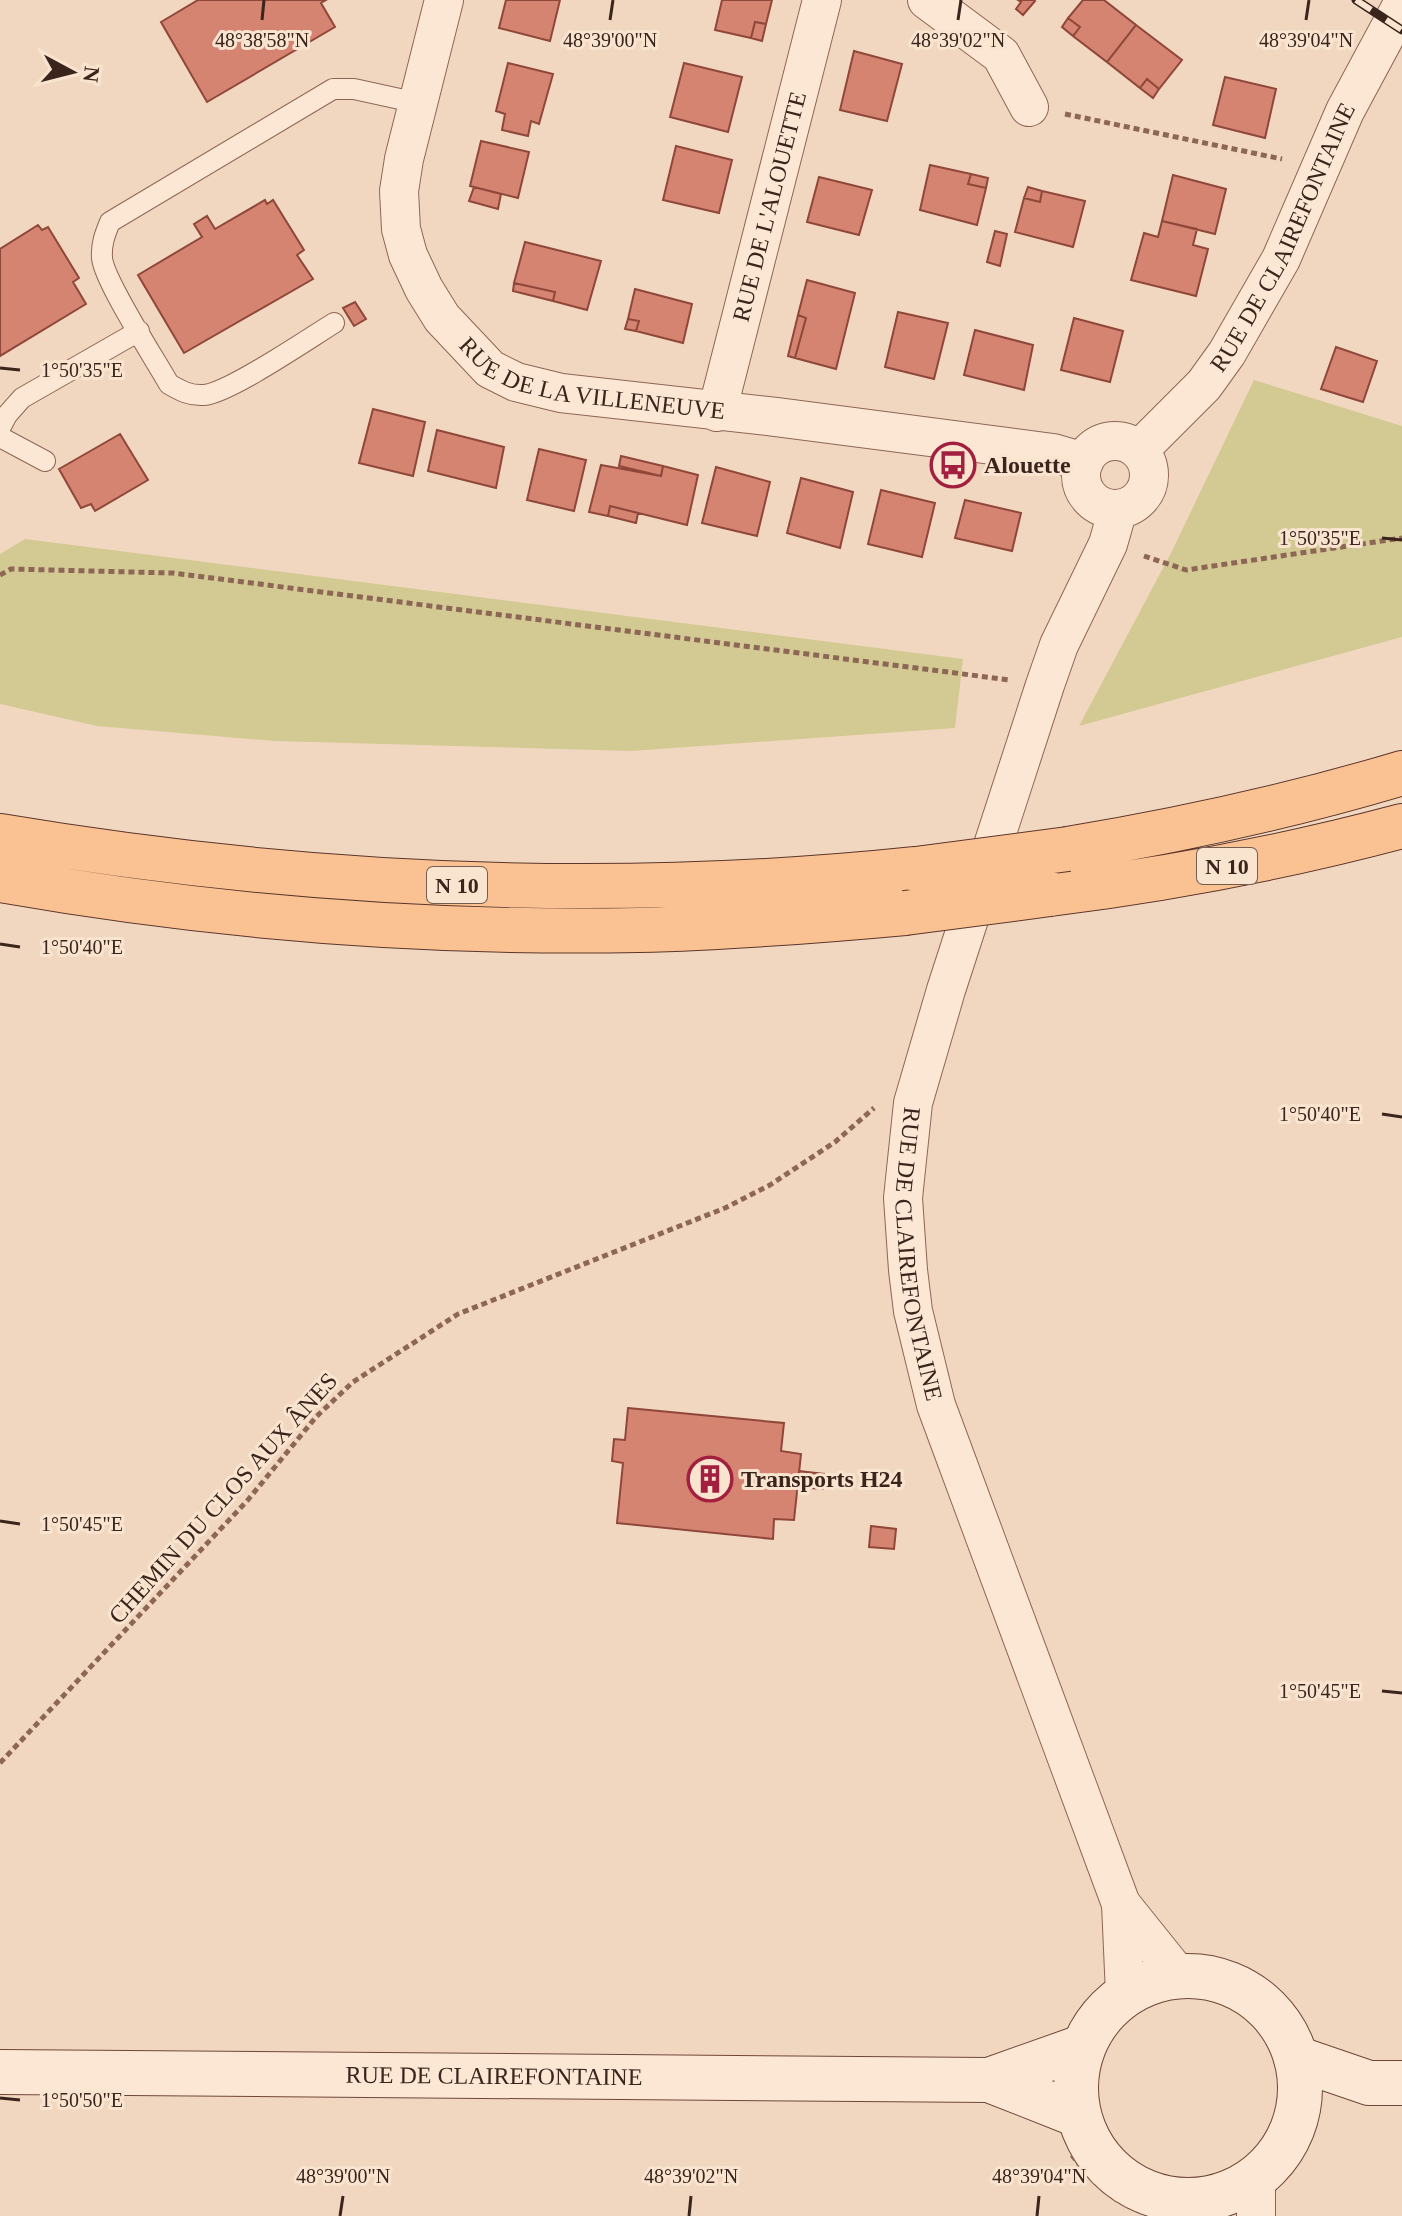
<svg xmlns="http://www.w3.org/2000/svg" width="1402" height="2216" font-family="'Times New Roman',serif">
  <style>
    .green { fill: #d2ca92 }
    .building { fill: #d58471; stroke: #8f4739; stroke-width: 2 }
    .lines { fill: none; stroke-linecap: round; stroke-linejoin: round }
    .lane-casing { stroke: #8d6656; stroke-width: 22 }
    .street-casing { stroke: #8d6656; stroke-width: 40 }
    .secondary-casing { stroke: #6f4739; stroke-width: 46 }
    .primary-casing { stroke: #5b362a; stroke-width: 46 }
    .path { stroke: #8d6656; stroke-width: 5; stroke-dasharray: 6 4; stroke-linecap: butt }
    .lane { stroke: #fce7d4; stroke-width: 20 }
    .street { stroke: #fce7d4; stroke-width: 38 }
    .secondary { stroke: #fce7d4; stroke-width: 44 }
    .primary { stroke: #fac293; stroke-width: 44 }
    .rail-casing { stroke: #3b241c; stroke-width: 9 }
    .rail { stroke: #f9e4d0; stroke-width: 6; stroke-dasharray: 18; stroke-linecap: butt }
    .primary-bridge-casing { stroke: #5b362a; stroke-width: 46; stroke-linecap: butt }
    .primary-bridge { stroke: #fac293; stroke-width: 44 }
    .ticks { fill: none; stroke: #3b241c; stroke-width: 3 }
    .labels { text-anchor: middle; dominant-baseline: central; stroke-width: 6; stroke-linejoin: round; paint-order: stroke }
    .shield { fill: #f9e4d0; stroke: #745e52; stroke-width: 2 }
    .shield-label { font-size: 22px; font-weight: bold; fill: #3b241c }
    .street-label { font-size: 24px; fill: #3b241c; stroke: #f9e4d0 }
    .poi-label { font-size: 24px; font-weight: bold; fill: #3b241c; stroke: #f9e4d0; text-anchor: start }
    .ticks-label { font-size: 20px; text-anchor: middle; fill: #3b241c; stroke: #f9e4d0; stroke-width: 6; stroke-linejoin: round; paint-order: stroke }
  </style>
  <rect width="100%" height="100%" fill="#f2d7c0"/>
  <!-- green -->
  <path class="green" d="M1254,380L1402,426V637L1079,726L1171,553Z
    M25,539L963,659L955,728L631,751L275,741L97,726L0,704V554Z"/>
  <!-- building -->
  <path class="building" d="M198,0H326L321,3L335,27L207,102L161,22Z
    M506,0H560L550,41L499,28Z
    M722,0H772L766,24L755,22L751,38L715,30Z
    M1018,0H1034L1035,1L1023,15L1016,9L1021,2Z
    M1083,0H1104L1136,25L1107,62L1073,36L1080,27L1068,18Z
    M1068,18L1080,27L1073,36L1062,27Z
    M755,22L766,24L762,41L751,38Z
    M1136,25L1182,60L1159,89L1147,79L1140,88L1107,62Z
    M854,51L902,64L887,121L840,110Z
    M508,63L553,74L539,124L531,121L528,136L502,130L505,114L496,111Z
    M684,63L742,77L728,132L670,117Z
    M1225,77L1276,89L1265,138L1213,125Z
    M1147,79L1159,89L1153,98L1140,88Z
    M481,141L529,152L518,198L470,186Z
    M676,146L732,160L719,213L663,200Z
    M930,165L971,174L968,184L986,188L977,225L920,210Z
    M971,174L988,178L986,188L968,184Z
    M1173,175L1226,189L1215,234L1162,221Z
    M819,177L872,190L859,235L807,222Z
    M474,187L501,194L498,209L469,201Z
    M1028,187L1042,191L1040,202L1024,198Z
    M1042,191L1085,201L1073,247L1015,232L1024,198L1040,202Z
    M265,200L267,204L273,200L304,250L297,255L313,279L184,353L138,275L202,237L194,224L207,216L215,229Z
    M1162,221L1197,229L1193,245L1208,249L1196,296L1131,280L1144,233L1158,237Z
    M38,225L42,230L48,227L79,278L73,282L86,304L0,356V249Z
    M995,231L1007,234L1000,266L987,262Z
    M525,242L601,261L587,310L553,301L555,292L514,283Z
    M807,280L855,293L836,369L795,358L806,318L798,315Z
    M514,283L555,292L553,301L513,291Z
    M635,289L692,304L683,343L636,331L639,321L628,319Z
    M355,302L366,319L354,326L343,308Z
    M898,312L948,323L934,379L885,367Z
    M798,315L806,318L795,358L788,356Z
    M1074,318L1123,331L1110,382L1061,370Z
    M628,319L639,321L636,331L625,329Z
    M975,330L1033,345L1024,390L964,375Z
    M1336,347L1377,361L1363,402L1321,389Z
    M373,409L425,422L413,476L359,463Z
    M437,430L504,447L496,488L428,471Z
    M120,434L148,480L95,511L91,504L81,508L59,469Z
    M539,449L586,460L574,511L527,500Z
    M621,456L663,466L661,476L619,466Z
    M601,465L661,476L663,466L698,475L687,525L610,506L608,516L589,512Z
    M716,467L770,482L757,536L702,523Z
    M801,478L853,492L840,548L787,533Z
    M881,490L935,503L922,557L868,544Z
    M965,500L1021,513L1012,551L955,538Z
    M610,506L638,513L636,523L608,516Z
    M628,1408L784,1423L781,1451L801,1454L794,1520L774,1519L773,1539L617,1523L623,1463L612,1461L614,1439L625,1440Z
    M799,1471L824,1474L823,1489L797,1487Z
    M871,1526L896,1529L894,1549L869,1547Z"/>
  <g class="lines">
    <!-- lane casing -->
    <g class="lane-casing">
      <path id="lane" d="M334,323C308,339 229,393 204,395C190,396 181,391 169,384C155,359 104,281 102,258C101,244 105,234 110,222L333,89H354L418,103
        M0,428L7,415L22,398L139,331
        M0,437L45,461"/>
    </g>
    <!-- street casing -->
    <g class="street-casing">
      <g id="street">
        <path id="s1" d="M444,0L404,159L399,191L401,229L408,255L424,289L442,318L490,369L516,382L561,393L776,417L1053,453L1084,462"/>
        <path d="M927,0L1001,55L1029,107"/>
        <path id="s2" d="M717,412L822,0"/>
        <circle cx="1115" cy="475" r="34"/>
        <path id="s3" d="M1139,450L1204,385L1227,353L1281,259L1345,111L1402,5"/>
        <path id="s4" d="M1118,509L1108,544L1059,645L1045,685L946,990L913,1103L903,1198L908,1270L913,1311L936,1405L1121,1904L1125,1994"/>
        <path d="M1121,1904L1178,1975"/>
        <path d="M1256,2177V2216"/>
        <path d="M1193,2201L1208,2216"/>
      </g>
    </g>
    <!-- secondary casing -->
    <g class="secondary-casing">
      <g id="secondary">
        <circle cx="1188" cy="2088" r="112"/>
        <path d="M1296,2058L1369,2083H1402"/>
        <path id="s5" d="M0,2072L989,2080L1082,2047"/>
        <path d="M989,2080L1078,2115"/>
      </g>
    </g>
    <!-- primary casing -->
    <g class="primary-casing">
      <path id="primary" d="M0,836C304,887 609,901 916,869
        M1068,849C1182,830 1292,806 1402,773
        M0,880C210,917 426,934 639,930C728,928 817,921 905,913
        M1050,894C1169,879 1286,857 1402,826"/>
    </g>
    <!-- path -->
    <path class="path" d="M1065,114L1282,159
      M1144,556L1186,570L1402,538
      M0,575L11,569L173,573L1010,680
      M0,1763L247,1501L316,1417L353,1382L458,1314L725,1208L770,1185L835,1142L874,1108
      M1072,2155C1094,2185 1119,2208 1157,2216"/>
    <!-- lane -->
    <use href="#lane" class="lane"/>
    <!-- street -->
    <use href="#street" class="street"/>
    <!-- secondary -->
    <use href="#secondary" class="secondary"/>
    <!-- primary -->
    <use href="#primary" class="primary"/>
    <!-- rail casing -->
    <g class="rail-casing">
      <path id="rail" d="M1356,0L1402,30"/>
    </g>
    <!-- rail -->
    <use href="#rail" class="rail"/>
    <!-- primary-bridge casing -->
    <g class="primary-bridge-casing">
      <path id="primary-bridge" d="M916,869L1068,849
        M905,913L1050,894"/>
    </g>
    <!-- primary-bridge -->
    <use href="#primary-bridge" class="primary-bridge"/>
  </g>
  <!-- ticks -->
  <path class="ticks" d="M262,20L264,0M610,20L613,0M958,20L961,0M1306,20L1309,0M0,368L20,370M1382,538L1402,540M0,944L20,947M1382,1114L1402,1117M0,1521L20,1524M1382,1691L1402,1693M0,2098L20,2100M340,2216L343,2196M689,2216L691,2196M1037,2216L1039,2196"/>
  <!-- icons -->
  <defs>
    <g id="bus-ring" transform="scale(2.3)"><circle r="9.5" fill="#f9e4d0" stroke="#a31f3f" stroke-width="1.5"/><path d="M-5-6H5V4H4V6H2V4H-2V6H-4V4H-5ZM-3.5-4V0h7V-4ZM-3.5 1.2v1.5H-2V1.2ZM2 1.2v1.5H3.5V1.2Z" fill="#a31f3f"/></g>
    <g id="building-ring" transform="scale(2.3)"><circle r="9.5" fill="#f9e4d0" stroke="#a31f3f" stroke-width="1.5"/><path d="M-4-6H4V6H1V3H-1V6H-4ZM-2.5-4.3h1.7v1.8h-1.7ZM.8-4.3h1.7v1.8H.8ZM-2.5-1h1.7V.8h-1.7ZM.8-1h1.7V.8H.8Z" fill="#a31f3f"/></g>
  </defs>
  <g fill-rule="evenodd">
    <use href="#bus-ring" x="953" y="465"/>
    <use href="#building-ring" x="710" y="1479"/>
  </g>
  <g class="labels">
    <!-- shield labels -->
    <g class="shield">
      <rect x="1197" y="848" width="60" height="36" rx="6"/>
      <rect x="427" y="867" width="60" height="36" rx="6"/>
    </g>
    <g class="shield-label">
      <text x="1227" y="866">N 10</text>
      <text x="457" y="885">N 10</text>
    </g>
    <!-- street labels -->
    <g class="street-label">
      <text stroke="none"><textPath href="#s2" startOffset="212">RUE DE L'ALOUETTE</textPath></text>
      <text stroke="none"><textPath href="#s3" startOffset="260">RUE DE CLAIREFONTAINE</textPath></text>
      <text stroke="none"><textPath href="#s1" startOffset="504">RUE DE LA VILLENEUVE</textPath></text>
      <text stroke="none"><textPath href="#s4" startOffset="782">RUE DE CLAIREFONTAINE</textPath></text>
      <text transform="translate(223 1498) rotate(-48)">CHEMIN DU CLOS AUX ÂNES</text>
      <text stroke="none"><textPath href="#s5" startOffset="494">RUE DE CLAIREFONTAINE</textPath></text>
    </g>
    <!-- poi labels -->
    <g class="poi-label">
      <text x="984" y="465">Alouette</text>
      <text x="741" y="1479">Transports H24</text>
    </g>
  </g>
  <g class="ticks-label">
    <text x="262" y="47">48°38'58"N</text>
    <text x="610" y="47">48°39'00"N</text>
    <text x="958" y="47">48°39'02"N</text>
    <text x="1306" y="47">48°39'04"N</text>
    <text x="82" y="377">1°50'35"E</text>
    <text x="1320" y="545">1°50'35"E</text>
    <text x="82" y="954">1°50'40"E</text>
    <text x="1320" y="1121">1°50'40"E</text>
    <text x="82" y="1531">1°50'45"E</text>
    <text x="1320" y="1698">1°50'45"E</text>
    <text x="82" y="2107">1°50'50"E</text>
    <text x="343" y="2183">48°39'00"N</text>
    <text x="691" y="2183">48°39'02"N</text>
    <text x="1039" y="2183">48°39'04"N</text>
  </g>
  <!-- north arrow -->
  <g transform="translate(72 72) rotate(97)" stroke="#f9e4d0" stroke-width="6" paint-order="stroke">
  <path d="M0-6L14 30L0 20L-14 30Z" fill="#3b241c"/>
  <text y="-12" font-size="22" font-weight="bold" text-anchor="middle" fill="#3b241c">N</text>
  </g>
</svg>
